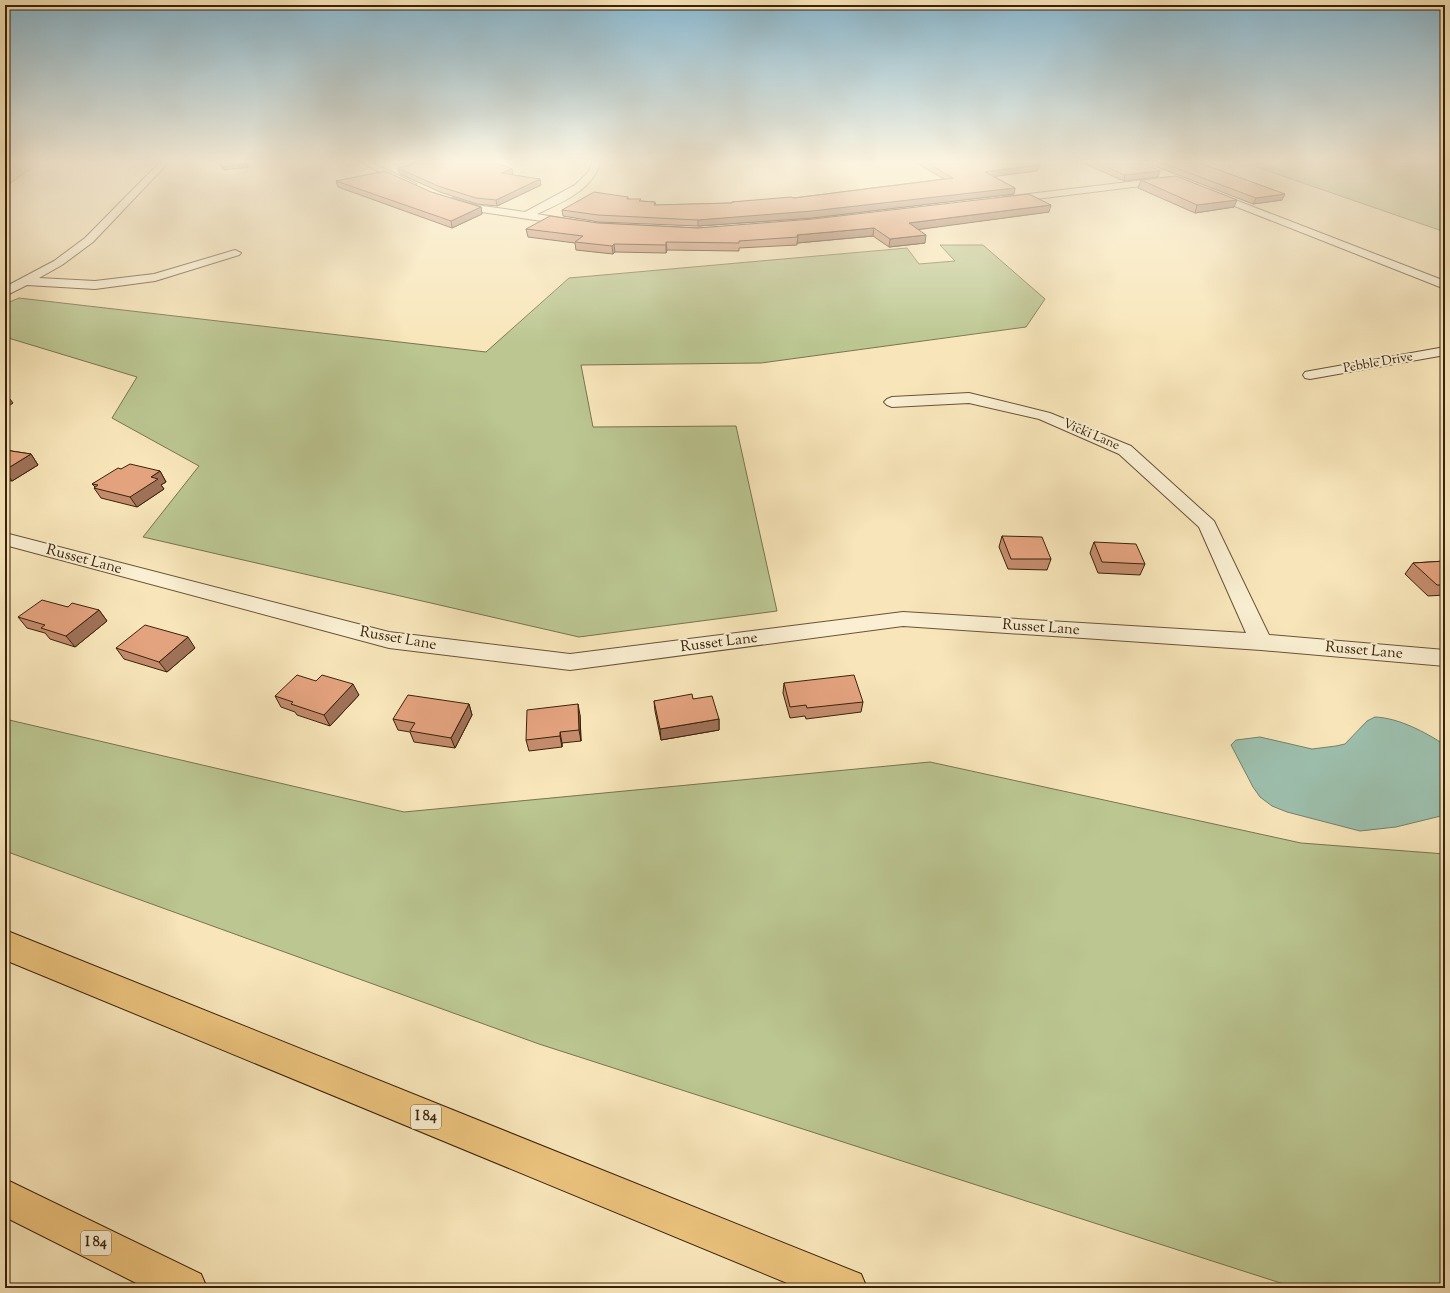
<svg xmlns="http://www.w3.org/2000/svg" width="1450" height="1293" font-family="'Sorts Mill Goudy',serif">
  <style>
    .green { fill: #bbc691; stroke: #7a744e }
    .water { fill: #9dc0ae; stroke: #75816c }
    .lines { fill: none; stroke-linecap: round; stroke-linejoin: round }
    .minor-casing { stroke: #6a5336; stroke-width: 2 }
    .highway-casing { stroke: #3a220a; stroke-width: 2 }
    .minor { fill: #faefd2; fill-rule: evenodd }
    .highway { fill: #ecc37d; fill-rule: evenodd }
    .wall { fill: #c48c6d; stroke: #3a220a }
    .shaded-wall { fill: #a07259; stroke: #3a220a }
    .building { fill: #e4a37f; stroke: #3a220a }
    .labels { text-anchor: middle; dominant-baseline: central; stroke-width: 4; stroke-linejoin: round; paint-order: stroke }
    .far-street-label { font-size: 13px; fill: #3a220a; stroke: #faefd2 }
    .shield { fill: #faefd2; stroke: #746046; stroke-width: 1 }
    .shield-label { font-size: 14px; font-weight: bold; fill: #3a220a }
    .street-label { font-size: 15px; fill: #3a220a; stroke: #faefd2 }
  </style>
  <rect width="100%" height="100%" fill="#f8e6ba"/>
  <filter id="stains"><feTurbulence type="fractalNoise" baseFrequency=".005" numOctaves="4"/><feColorMatrix values="0 0 0 0 .2 0 0 0 0 .09 0 0 0 0 .02 0 0 0 .5 -.17"/></filter>
  <radialGradient id="worn" r=".72"><stop offset=".6" stop-color="#630" stop-opacity="0"/><stop offset="1" stop-color="#630" stop-opacity=".3"/></radialGradient>
  <!-- green -->
  <path class="green" d="M5,163H38L5,187Z
    M1245,163H1445V232Z
    M940,245H983L1045,299L1026,327L761,363L581,365L593,427L736,426L777,611L579,637L143,537L199,466L112,418L137,377L5,337V304L19,298L486,352L569,278L907,248L919,264L955,261Z
    M5,719L404,812L930,762L1301,843L1445,854V1288H1296L539,1044L5,851Z"/>
  <!-- water -->
  <path class="water" d="M1375,717C1399,718 1425,732 1445,745V815L1396,827L1360,831L1287,812L1272,806L1260,797L1253,787L1231,745L1236,740L1260,737L1312,749L1336,746L1345,744L1367,721Z"/>
  <g class="lines">
    <!-- minor casing -->
    <g class="minor-casing">
      <path id="minor" d="M159,163H168L93,242L62,265L39,278L95,281L154,274L235,250L241,253L239,255L155,281L95,289L27,285L5,296V287L54,261L85,238Z
        M362,163H373L416,184L414,186H408Z
        M592,163H600C593,190 561,203 537,214L579,221L580,223L579,225L575,226L475,211L449,203L448,201L453,198L476,205L525,212L575,185L589,171Z
        M1170,177L1173,178V182L1003,203L998,200L1003,197Z
        M1207,189L1445,281V289L1204,194L1202,192L1204,190Z
        M1445,347V355L1310,379L1305,378L1303,375L1305,372L1310,371Z
        M969,393L1050,413L1131,446L1214,521L1269,635L1445,650V666L1261,650L903,626L570,670L389,648L5,545V533L389,632L570,654L903,612L1246,633L1199,527L1119,454L1039,419L969,403L892,407L887,405L884,402L887,399L892,397Z"/>
    </g>
    <!-- highway casing -->
    <g class="highway-casing">
      <path id="highway" d="M5,930L861,1274L867,1288H799L5,960Z
        M5,1179L201,1274L207,1288H146L5,1217Z"/>
    </g>
    <!-- minor -->
    <use href="#minor" class="minor"/>
    <!-- highway -->
    <use href="#highway" class="highway"/>
  </g>
  <!-- wall -->
  <path class="wall" d="M218,163H247L248,167L224,170Z
    M409,163H497L512,169L513,174L512,175L541,185L497,206L477,204L440,192L400,174L398,168L414,165Z
    M916,163H1041L1037,171L993,176L1015,188L1014,194L812,218L698,226L599,222L563,216L562,210L628,197V199L641,201L655,202L656,205L732,203V202L794,198L944,179Z
    M1083,163H1142L1158,177L1124,181Z
    M1147,163H1200L1282,200L1253,204Z
    M1141,180L1234,207L1195,213L1138,188Z
    M336,181L431,192L481,207L482,214L452,228L338,187Z
    M1049,212L918,229L925,243L889,247L873,236L797,243V245L739,248V251L667,250L666,253L615,252L613,254L576,250L575,243L528,237L526,229L598,223L698,228Z
    M5,450L31,454L38,465L12,481L5,480Z
    M121,469L160,471L166,482L161,485L164,489L137,507L101,498L94,488L95,487L92,484Z
    M1002,536L1051,559L1047,570L1008,569L999,547Z
    M1094,542L1145,564L1140,575L1098,573L1090,553Z
    M1445,561V595L1428,596L1405,574L1413,563Z
    M68,607L99,610L107,621L75,647L50,639L45,633L27,628L18,617Z
    M116,648H195L167,672L124,659Z
    M784,683L863,702L861,712L806,719L805,716L790,718L783,693Z
    M359,695L330,726L297,715L295,712L281,707L275,696Z
    M693,699L719,719V730L661,740L655,711L654,701Z
    M469,704L472,715L455,748L414,742L410,732L398,730L393,719Z
    M580,715L581,741L562,743V747L529,751L526,740Z"/>
  <!-- shaded-wall -->
  <path class="shaded-wall" d="M247,163L248,167L224,170L223,167Z
    M1041,163L1037,171L983,178L985,172Z
    M512,169L513,174L502,179L501,173Z
    M1160,171L1158,177L1124,181L1125,175Z
    M540,179L541,185L497,206L496,200Z
    M1015,188L1014,194L812,218L698,226V220Z
    M1285,194L1282,200L1253,204L1256,198Z
    M1237,200L1234,207L1195,213L1197,205Z
    M1051,205L1049,212L908,231L909,223Z
    M481,207L482,214L452,228L451,221Z
    M874,228L873,236L797,243L798,237L797,235Z
    M926,235L925,243L889,247L890,239Z
    M666,242L667,250L666,253Z
    M614,244L615,252L613,254L612,246Z
    M6,394L13,403L5,409V395Z
    M31,454L38,465L12,481L5,471V470Z
    M160,471L166,482L161,485L164,489L137,507L130,497L151,477Z
    M99,610L107,621L75,647L66,636Z
    M188,637L195,648L167,672L159,662Z
    M353,684L359,695L330,726L324,715Z
    M469,704L472,715L455,748L451,738Z
    M578,704L580,715L581,741L579,730Z
    M719,719V730L661,740L660,729Z
    M560,732L562,743V747L560,736Z"/>
  <!-- building -->
  <path class="building" d="M220,163H247L223,167Z
    M421,163H497L512,169L501,173L540,179L496,200L476,198L438,186L398,168Z
    M927,163H1039L1038,165L985,172L1015,188L812,211L698,220L598,215L562,210L594,192L628,197L627,199H641L639,201L655,202L654,205L732,203V202L791,197L794,198L953,178Z
    M1097,163H1142L1160,171L1125,175Z
    M1163,163H1200L1285,194L1256,198Z
    M385,171L431,192L481,207L451,221L336,181Z
    M1176,176L1237,200L1197,205L1141,180Z
    M1029,194L1051,205L909,223L926,235L890,239L874,228L797,235L798,237L739,241V243L666,242V245L614,244L612,246L575,242L583,236L526,229L550,216L598,223L698,228L813,219Z
    M5,450L31,454L5,470Z
    M130,464L160,471L151,477L158,479L130,497L94,488L98,485L92,484L118,468L121,469Z
    M1002,536L1042,537L1051,559H1011Z
    M1094,542L1136,544L1145,564L1102,562Z
    M1445,561V585H1437L1413,563Z
    M42,600L68,607L72,603L99,610L66,636L41,628L45,625L18,617Z
    M145,625L188,637L159,662L116,648Z
    M297,675L316,681L322,675L353,684L324,715L291,704L293,702L275,696Z
    M854,675L863,702L807,708L806,705L790,707L784,683Z
    M692,694L693,699L712,696L719,719L660,729L654,701Z
    M408,695L469,704L451,738L410,731L415,723L393,719Z
    M578,704L579,730L560,732V736L526,740L527,710Z"/>
  <!-- sky -->
  <linearGradient id="sky" x2="0" y2="1"><stop stop-color="#8ab9d1"/><stop offset="0.47" stop-color="#fcf4e0"/><stop offset="1" stop-color="#fcf4e0" stop-opacity="0"/></linearGradient>
  <rect width="1450" height="344" fill="url(#sky)"/>
  <g class="labels">
    <!-- far-street labels -->
    <g class="far-street-label">
      <text transform="translate(1378 363) rotate(-10)">Pebble Drive</text>
      <text transform="translate(1091 435) rotate(23)">Vicki Lane</text>
    </g>
    <!-- shield labels -->
    <g class="shield">
      <rect x="411" y="1105" width="30" height="24" rx="3"/>
      <rect x="81" y="1231" width="30" height="24" rx="3"/>
    </g>
    <g class="shield-label">
      <text x="426" y="1117">I 84</text>
      <text x="96" y="1243">I 84</text>
    </g>
    <!-- street labels -->
    <g class="street-label">
      <text transform="translate(84 560) rotate(15)">Russet Lane</text>
      <text transform="translate(1041 628) rotate(4)">Russet Lane</text>
      <text transform="translate(398 639) rotate(10)">Russet Lane</text>
      <text transform="translate(719 643) rotate(-7)">Russet Lane</text>
      <text transform="translate(1364 651) rotate(5)">Russet Lane</text>
    </g>
  </g>
  <!-- margin -->
  <rect width="1450" height="1293" fill="none" stroke="#f8e6ba" stroke-width="20"/>
  <rect x="6" y="6" width="1438" height="1281" fill="none" stroke="#3a220a" stroke-width="2"/>
  <rect x="10" y="10" width="1430" height="1273" fill="none" stroke="#3a220a"/>
  <rect width="100%" height="100%" filter="url(#stains)"/>
  <rect width="100%" height="100%" fill="url(#worn)"/>
</svg>
